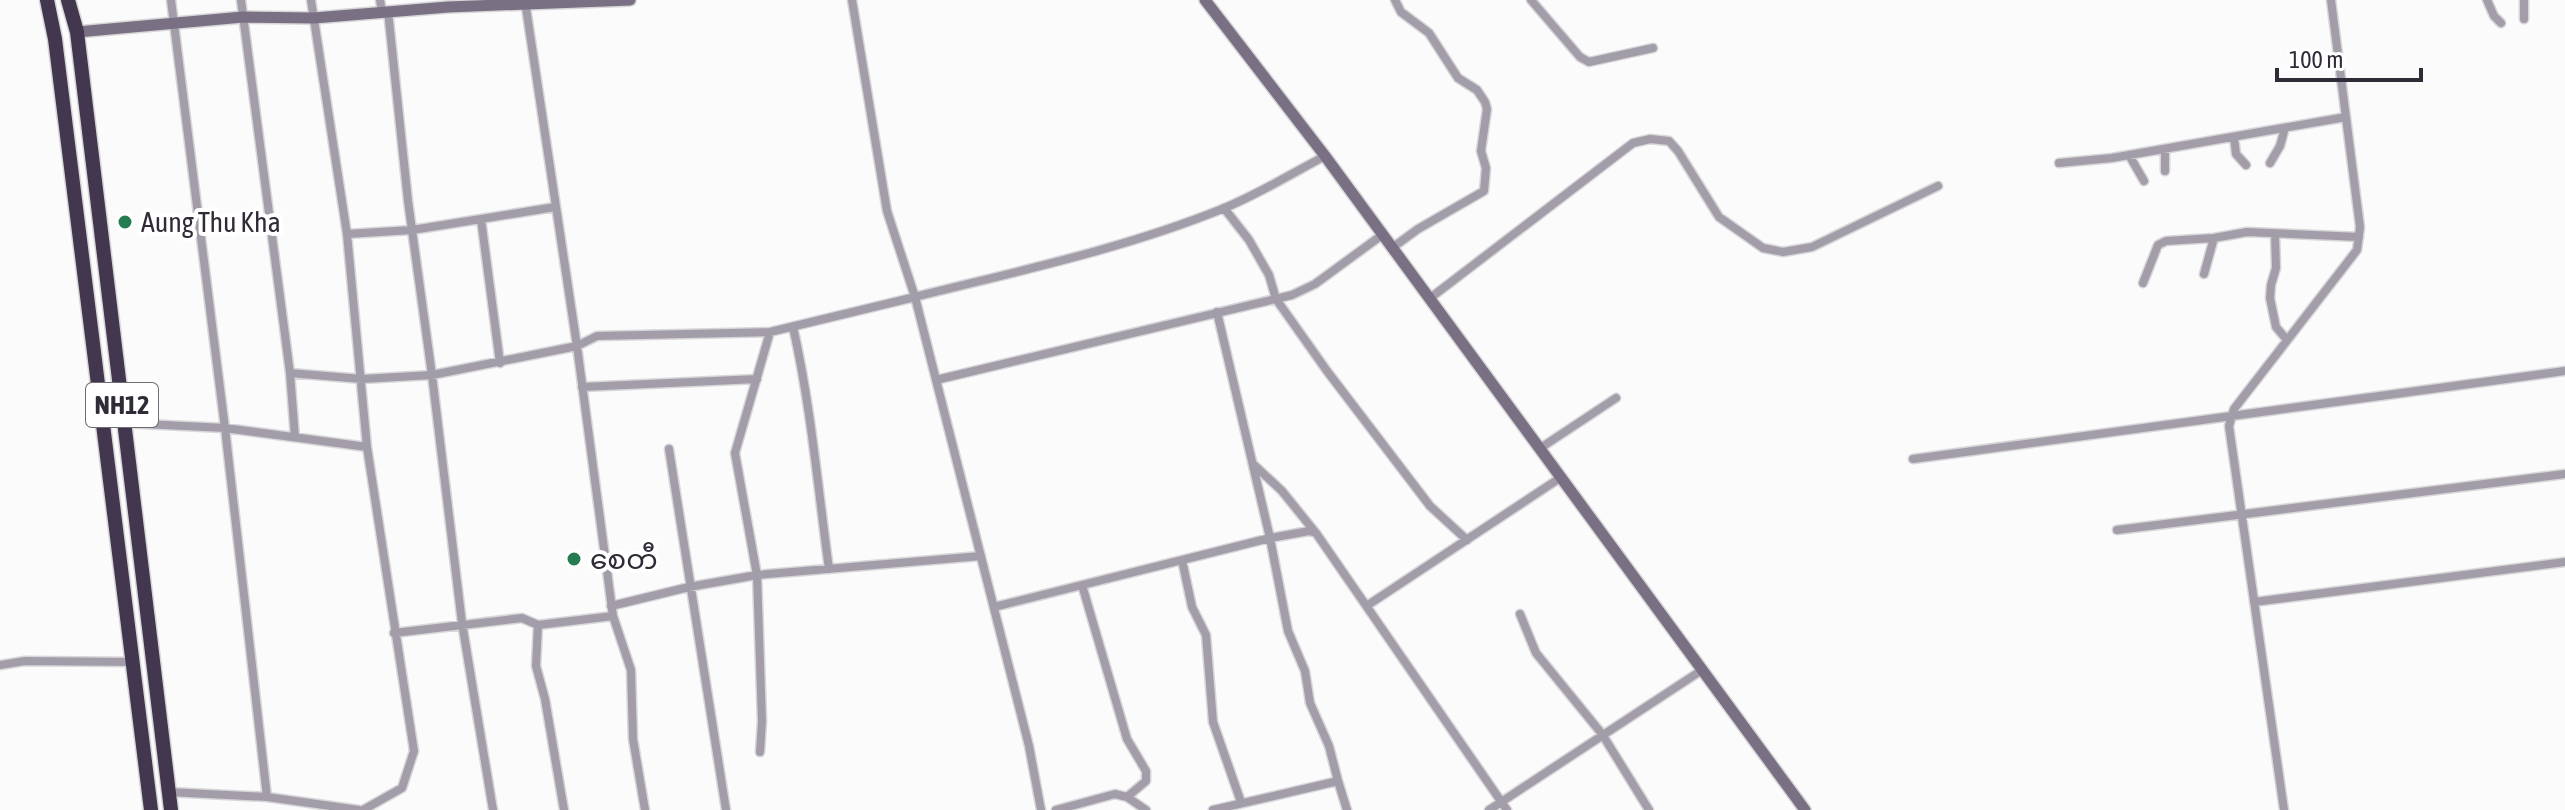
<svg xmlns="http://www.w3.org/2000/svg" width="2565" height="810" font-family="'Asap Condensed','Noto Sans Myanmar',sans-serif">
  <style>
    .lines { fill: none; stroke-linecap: round; stroke-linejoin: round }
    .street-casing { stroke: #d7d6d8; stroke-width: 11 }
    .secondary-casing { stroke: #d7d6d8; stroke-width: 14 }
    .highway-casing { stroke: #d7d6d8; stroke-width: 17 }
    .street { stroke: #a39daa; stroke-width: 8 }
    .secondary { stroke: #797083; stroke-width: 11 }
    .highway { stroke: #43374f; stroke-width: 14 }
    .poi-dot { fill: #257c50; stroke: #fff; stroke-width: 3 }
    .labels { text-anchor: middle; dominant-baseline: central; stroke-width: 8; stroke-linejoin: round; paint-order: stroke }
    .shield { fill: #fff; stroke: #6f6b73; stroke-width: 2 }
    .shield-label { font-size: 26px; font-weight: bold; fill: #312b37 }
    .poi-label { font-size: 28px; fill: #312b37; stroke: #fff; text-anchor: start }
  </style>
  <rect width="100%" height="100%" fill="#fbfbfb"/>
  <g class="lines">
    <!-- street casing -->
    <g class="street-casing">
      <path id="street" d="M171,0L225,428L267,797
        M241,0L290,373L295,437
        M311,0L347,234L367,447L414,751L402,788L363,810
        M380,0L382,11
        M852,0L887,211L915,297C1018,271 1123,249 1222,209C1257,195 1291,174 1325,156
        M1531,0L1580,57L1589,62L1653,48
        M2487,0L2494,16L2501,23
        M2524,0V19
        M525,1L577,346L613,616L631,670L633,739L645,810
        M388,11L408,201L432,375L462,623L493,810
        M2234,137L2236,154L2246,165
        M2165,149V171
        M2129,155L2144,181
        M2059,163L2112,158L2346,117
        M2270,163L2280,146L2285,128
        M1224,208L1249,240L1269,275L1276,299L1327,371L1430,506L1467,540
        M347,234L412,230L481,219
        M2275,234L2276,268L2271,285L2270,298L2276,327L2287,340
        M1392,248L1418,229L1484,191L1486,168L1481,151L1487,109L1485,102L1477,90L1458,78L1429,33L1401,12L1395,0
        M2204,274L2214,238
        M2143,283L2158,245L2166,241L2214,238L2247,232L2359,237
        M1429,299L1633,143L1650,139L1669,141L1678,151L1719,217L1763,248L1783,252L1812,247L1938,186
        M793,327C811,406 818,489 829,569
        M500,363L481,219L555,207
        M290,373L362,379L432,375L577,346L597,336L770,332L915,297L1029,746L1041,810
        M936,380L1292,295L1315,284L1382,235
        M582,387L757,379
        M124,423L225,428L367,447
        M669,449L726,810
        M1539,449L1616,398
        M1913,459L2565,371
        M1253,464L1282,491L1315,532
        M2117,530L2565,474
        M1182,560L1192,607L1206,635L1213,722L1241,802
        M1082,585L1127,739L1146,771V781L1127,797
        M2254,602L2565,562
        M1368,605L1560,478
        M611,606L689,587L757,575L981,556
        M994,607L1270,538L1309,531L1316,533L1507,810
        M1520,614L1536,653L1602,734L1649,810
        M538,625L536,666L545,699L564,810
        M394,633L522,618L538,625L613,616
        M0,665L25,661L133,662
        M760,752L762,721L757,575L735,453L770,332
        M1338,781L1347,810
        M169,792L267,797L359,810
        M1056,810L1115,794L1127,797L1146,810
        M1213,810L1338,781L1329,746L1310,703L1305,671L1288,631L1270,538L1217,312
        M1489,810L1702,670
        M2284,810L2229,426L2234,409L2357,250L2360,227L2331,0"/>
    </g>
    <!-- secondary casing -->
    <g class="secondary-casing">
      <path id="secondary" d="M1205,0L1325,156L1805,810
        M77,32L243,17L314,18L448,7L630,0"/>
    </g>
    <!-- highway casing -->
    <g class="highway-casing">
      <path id="highway" d="M47,0L55,39L151,810
        M68,0L77,32L171,810"/>
    </g>
    <!-- street -->
    <use href="#street" class="street"/>
    <!-- secondary -->
    <use href="#secondary" class="secondary"/>
    <!-- highway -->
    <use href="#highway" class="highway"/>
  </g>
  <!-- markers -->
  <g class="poi-dot">
    <circle cx="125" cy="222" r="8"/>
    <circle cx="574" cy="559" r="8"/>
  </g>
  <g class="labels">
    <!-- shield labels -->
    <rect class="shield" x="86" y="383" width="72" height="44" rx="6"/>
    <g class="shield-label">
      <text x="122" y="405">NH12</text>
    </g>
    <!-- poi labels -->
    <g class="poi-label">
      <text x="141" y="222">Aung Thu Kha</text>
      <text x="590" y="559">စေတီ</text>
    </g>
  </g>
  <!-- scale -->
  <path d="M2277 68v12h144v-12" fill="none" stroke="#312b37" stroke-width="4"/>
  <text x="2289" y="68" font-size="24" fill="#312b37" stroke="#ffffff" stroke-width="6" paint-order="stroke">100 m</text>
</svg>
